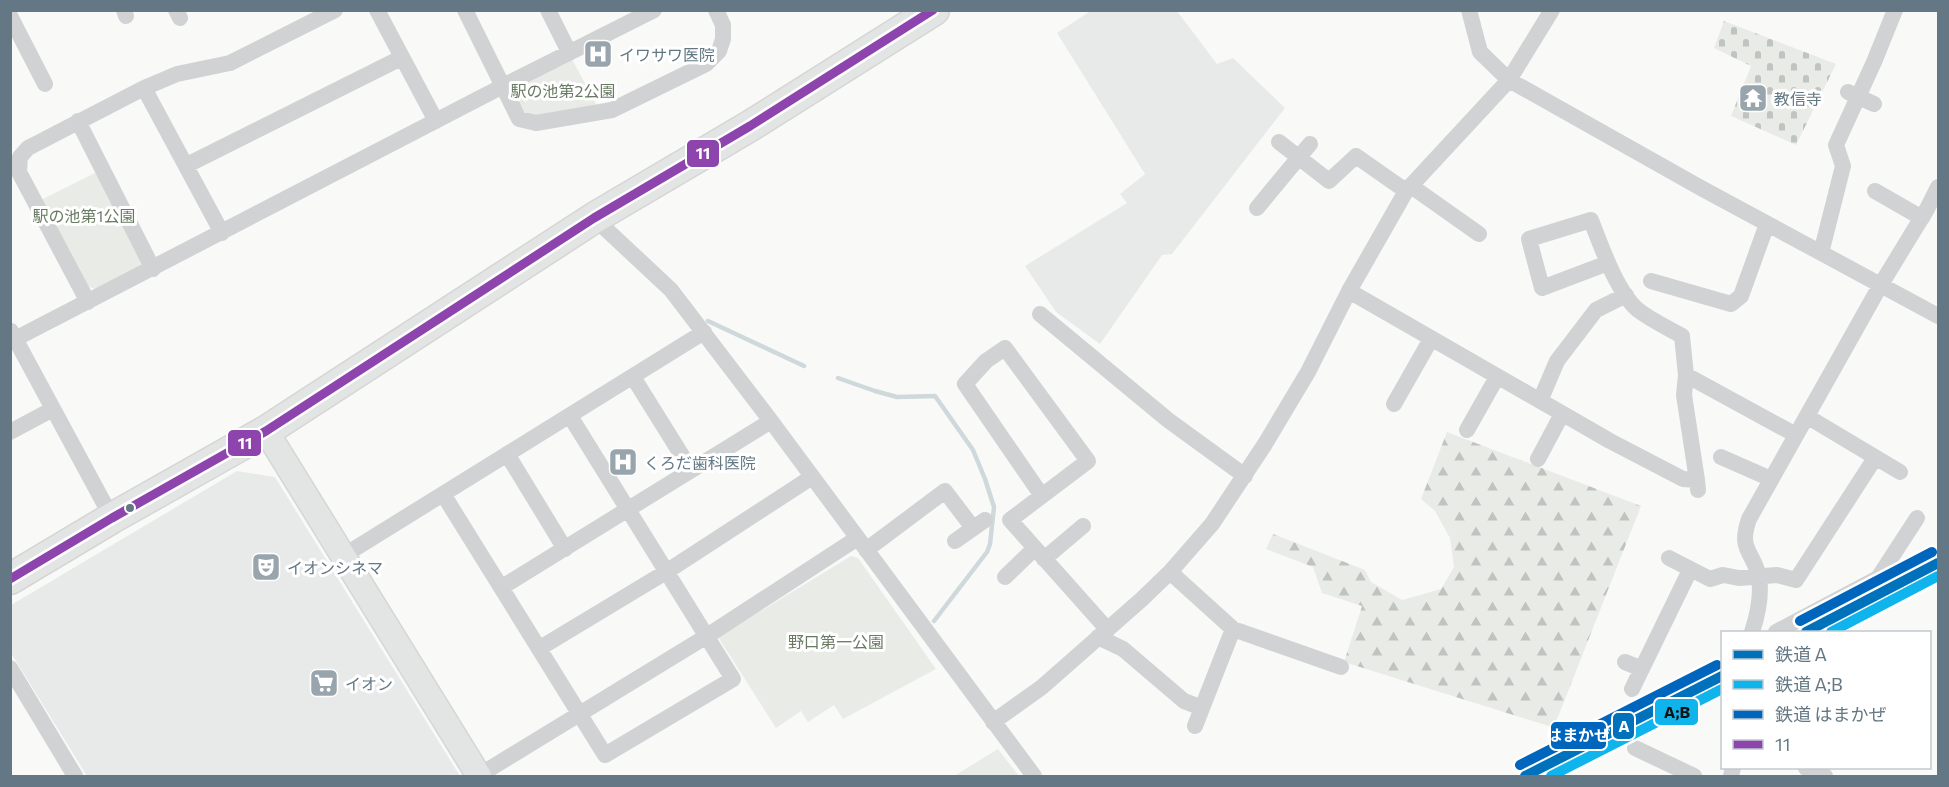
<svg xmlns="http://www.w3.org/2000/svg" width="1949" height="787" font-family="Commissioner,'Noto Sans JP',sans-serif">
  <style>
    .built { fill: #e8eaea }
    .green { fill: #e9ece6 }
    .forest { fill: url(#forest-firs) }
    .cemetery { fill: url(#cemetery-stones) }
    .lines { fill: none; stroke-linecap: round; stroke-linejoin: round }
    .stream { stroke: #cfd9db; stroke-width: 4.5 }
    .secondary-casing { stroke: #d5d6d6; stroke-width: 27 }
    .highway-casing { stroke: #d5d6d6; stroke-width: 33 }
    .street { stroke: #d1d2d3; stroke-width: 16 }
    .secondary { stroke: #e3e4e4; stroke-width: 24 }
    .highway { stroke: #e3e4e4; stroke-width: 30 }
    .bus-1-casing { stroke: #fff; stroke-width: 14 }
    .bus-1 { stroke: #8e44ad; stroke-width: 9 }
    .rail-1-casing { stroke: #fff; stroke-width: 15 }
    .rail-2-casing { stroke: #fff; stroke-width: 15 }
    .rail-3-casing { stroke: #fff; stroke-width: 15 }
    .rail-1 { stroke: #0072bc; stroke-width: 10 }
    .rail-2 { stroke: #0fb4ed; stroke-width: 10 }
    .rail-3 { stroke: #0065bd; stroke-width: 10 }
    .bus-dot { fill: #637884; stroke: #fff; stroke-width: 2 }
    .labels { text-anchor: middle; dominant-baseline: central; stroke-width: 6; stroke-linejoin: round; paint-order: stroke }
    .poi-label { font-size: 16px; fill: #637884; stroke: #fff; text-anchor: start }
    .park-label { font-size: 16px; fill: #687a62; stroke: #fff }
    .line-badge { stroke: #fff; stroke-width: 2 }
    .badge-label { font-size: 16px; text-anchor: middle; font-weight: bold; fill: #fff }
    .pale-badge-label { font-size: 16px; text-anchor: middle; font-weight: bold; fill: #111 }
  </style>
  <defs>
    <pattern id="forest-firs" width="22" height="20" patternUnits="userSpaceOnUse" patternTransform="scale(1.5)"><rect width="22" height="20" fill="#e9ece6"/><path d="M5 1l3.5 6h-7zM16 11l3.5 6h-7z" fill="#c0c4c0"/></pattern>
    <pattern id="cemetery-stones" width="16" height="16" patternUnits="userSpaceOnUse" patternTransform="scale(1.5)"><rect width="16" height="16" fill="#e9ece6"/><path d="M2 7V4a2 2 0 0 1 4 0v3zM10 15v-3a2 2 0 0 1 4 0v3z" fill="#c0c4c0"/></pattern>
  </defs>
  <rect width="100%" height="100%" fill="#f9f9f8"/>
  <!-- built -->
  <path class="built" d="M1092,10L1177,11L1217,64L1233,58L1285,108L1172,254L1162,255L1100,344L1056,312L1025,266L1127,203L1120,194L1145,174L1057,33Z
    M237,471L275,477L460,776H87L11,653V605Z"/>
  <!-- green -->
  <path class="green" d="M572,59L597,106L550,116L527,115L516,97L521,86Z
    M97,172L143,265L95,289L85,285L41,200Z
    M851,556L858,558L936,669L843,719L834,705L808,722L801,711L776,728L718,637Z
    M998,749L1019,776H954Z"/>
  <!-- forest -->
  <path class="forest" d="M1447,432L1641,506L1558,717L1552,727L1344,662L1362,606L1322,593L1313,567L1266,549L1273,534L1365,570L1371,582L1402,600L1441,589L1454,567L1450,538L1435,511L1421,499Z"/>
  <!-- cemetery -->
  <path class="cemetery" d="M1724,21L1836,64L1796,145L1731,116L1751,66L1714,48Z"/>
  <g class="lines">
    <!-- stream -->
    <path class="stream" d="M708,321L804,366
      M838,378L875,391L897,397L935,396L973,450L985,479L994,507L990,544L987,552L934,621"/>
    <!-- secondary casing -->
    <g class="secondary-casing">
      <path id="secondary" d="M266,431L479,776"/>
    </g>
    <!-- highway casing -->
    <g class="highway-casing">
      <path id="highway" d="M10,579L112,518L266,431L594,218L750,126L934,10"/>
    </g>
    <!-- street -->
    <path class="street" d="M124,10L126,16
      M176,10L180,18
      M377,10L436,121
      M465,10L519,119L536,123L612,110L706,64L719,51L723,39V25L716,10
      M548,10L569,52
      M1469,10L1480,52L1509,80L1701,188L1938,316
      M10,16L45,84
      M1848,92L1874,104
      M78,121L153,269
      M1279,142L1329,181L1356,156L1406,191
      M187,165L401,58
      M1411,186L1479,234
      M1875,191L1922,218
      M1257,208L1310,144
      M594,218L671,290L771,421L1034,776
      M222,233L144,88L177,74L230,63L335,10
      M1821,253L1843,166L1836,145L1874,62L1895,10
      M1608,263L1542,288L1529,239L1591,220C1601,246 1617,292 1638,310C1651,320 1668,328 1682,336L1686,375L1684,395L1697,480
      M1651,281L1731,304L1741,296L1767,224
      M1349,291L1610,441L1683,479L1697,480L1698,490
      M88,302L19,172L20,157L28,148L144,88
      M1040,314L1168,420L1245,476
      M11,331L112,518
      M15,339L503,86L654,10
      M1686,375L1796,435
      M633,377L691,470
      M1540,401L1557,361L1596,310L1626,295
      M1394,404L1431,339
      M1808,417L1900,472
      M1467,430L1497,377
      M10,432L53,409
      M507,454L565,549
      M1721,457L1771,479
      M1538,459L1562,414
      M443,494L605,755L733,679L570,416
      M1042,496L965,384L986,361L1005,348L1088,461L1010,520L1107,629
      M955,541L985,520
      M866,550L945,491L973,528
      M343,556L704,332
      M1669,558L1710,579L1723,575L1739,578L1777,575L1796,580L1875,458
      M1044,559L1083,526
      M1170,572L1233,629L1341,667
      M1005,577L1035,548
      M502,587L771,421
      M1752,632C1758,614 1762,596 1759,577C1753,550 1738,551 1749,519L1880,286L1927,209L1938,187
      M1776,632L1878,578L1917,518
      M1098,637L1123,649L1184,701L1202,708
      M540,648L666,572L812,477
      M1625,662L1642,669
      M10,668L75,776
      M1632,689L1690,570
      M993,722L1042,687L1142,599L1170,572L1212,524L1265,444L1308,372L1349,291L1406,191L1509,80L1552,10
      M1195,726L1233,629
      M1635,748L1694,776
      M1806,768L1825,776
      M478,776L707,636L856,539
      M1731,776L1733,768"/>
    <!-- secondary -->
    <use href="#secondary" class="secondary"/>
    <!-- highway -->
    <use href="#highway" class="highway"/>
    <!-- bus-1 casing -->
    <g class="bus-1-casing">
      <path id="bus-1" d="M10,579L112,518L266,431L594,218L750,126L933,10"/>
    </g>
    <!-- bus-1 -->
    <use href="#bus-1" class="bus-1"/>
    <!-- rail-1 casing -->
    <g class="rail-1-casing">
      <path id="rail-1" d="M1806,632L1938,563
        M1525,776L1722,676"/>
    </g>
    <!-- rail-2 casing -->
    <g class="rail-2-casing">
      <path id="rail-2" d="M1831,632L1938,576
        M1551,776L1722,689"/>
    </g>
    <!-- rail-3 casing -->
    <g class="rail-3-casing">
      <path id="rail-3" d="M1800,621L1932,552
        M1520,765L1717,665"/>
    </g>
    <!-- rail-1 -->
    <use href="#rail-1" class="rail-1"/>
    <!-- rail-2 -->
    <use href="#rail-2" class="rail-2"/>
    <!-- rail-3 -->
    <use href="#rail-3" class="rail-3"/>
  </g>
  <!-- icons -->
  <defs>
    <g id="hospital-square" transform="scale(1.5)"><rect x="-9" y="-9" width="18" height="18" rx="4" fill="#98a5ad" stroke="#fff"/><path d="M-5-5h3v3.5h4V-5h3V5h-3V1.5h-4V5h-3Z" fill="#fff"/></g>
    <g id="temple-square" transform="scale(1.5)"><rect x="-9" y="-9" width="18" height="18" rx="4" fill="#98a5ad" stroke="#fff"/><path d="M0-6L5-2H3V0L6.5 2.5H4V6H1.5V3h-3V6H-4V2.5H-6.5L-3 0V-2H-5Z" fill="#fff"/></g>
    <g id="theatre-square" transform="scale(1.5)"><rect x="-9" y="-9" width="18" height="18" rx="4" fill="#98a5ad" stroke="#fff"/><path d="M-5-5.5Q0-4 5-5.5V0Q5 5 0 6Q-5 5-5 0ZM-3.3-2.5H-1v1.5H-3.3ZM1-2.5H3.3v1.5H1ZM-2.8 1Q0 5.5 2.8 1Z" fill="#fff"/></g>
    <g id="supermarket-square" transform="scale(1.5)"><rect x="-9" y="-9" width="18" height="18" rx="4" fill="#98a5ad" stroke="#fff"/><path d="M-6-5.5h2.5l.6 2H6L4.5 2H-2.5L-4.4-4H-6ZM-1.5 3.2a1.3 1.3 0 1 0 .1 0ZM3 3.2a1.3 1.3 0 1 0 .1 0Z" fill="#fff"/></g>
  </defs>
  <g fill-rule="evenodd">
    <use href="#hospital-square" x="598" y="54"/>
    <use href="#temple-square" x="1753" y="98"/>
    <use href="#hospital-square" x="623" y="462"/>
    <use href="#theatre-square" x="266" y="567"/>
    <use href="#supermarket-square" x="324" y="683"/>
  </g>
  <!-- markers -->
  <circle class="bus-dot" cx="130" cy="508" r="5"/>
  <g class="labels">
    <!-- poi labels -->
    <g class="poi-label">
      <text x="619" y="54">イワサワ医院</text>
      <text x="1774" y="98">教信寺</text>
      <text x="644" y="462">くろだ歯科医院</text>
      <text x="287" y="567">イオンシネマ</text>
      <text x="345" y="683">イオン</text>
    </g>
    <!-- park labels -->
    <g class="park-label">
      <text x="563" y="90">駅の池第2公園</text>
      <text x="84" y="215">駅の池第1公園</text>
      <text x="836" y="641">野口第一公園</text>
    </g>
  </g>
  <g class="line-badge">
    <rect x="686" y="139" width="34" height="29" rx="6" fill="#8e44ad"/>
    <rect x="227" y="429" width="35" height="28" rx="6" fill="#8e44ad"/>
    <rect x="1654" y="698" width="45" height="28" rx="6" fill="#0fb4ed"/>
    <rect x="1612" y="712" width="23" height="28" rx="6" fill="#0072bc"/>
    <rect x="1550" y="721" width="57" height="29" rx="6" fill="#0065bd"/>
  </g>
  <g class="badge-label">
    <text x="703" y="159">11</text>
    <text x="245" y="449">11</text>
    <text x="1624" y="732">A</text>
    <text x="1578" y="741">はまかぜ</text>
  </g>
  <g class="pale-badge-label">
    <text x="1677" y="718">A;B</text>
  </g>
  <!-- border -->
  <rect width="1949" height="787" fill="none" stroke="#637884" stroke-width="24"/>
  <!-- legend -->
  <rect x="1721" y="631" width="210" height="138" fill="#ffffff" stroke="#c1c9ce" stroke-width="1.5"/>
  <rect x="1733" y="650" width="30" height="9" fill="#0072bc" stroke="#c1c9ce" stroke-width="1.5"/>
  <text x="1775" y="661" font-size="18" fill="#637884">鉄道 A</text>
  <rect x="1733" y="680" width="30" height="9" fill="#0fb4ed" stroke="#c1c9ce" stroke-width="1.5"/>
  <text x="1775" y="691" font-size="18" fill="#637884">鉄道 A;B</text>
  <rect x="1733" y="710" width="30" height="9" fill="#0065bd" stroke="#c1c9ce" stroke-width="1.5"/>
  <text x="1775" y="721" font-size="18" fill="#637884">鉄道 はまかぜ</text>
  <rect x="1733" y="740" width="30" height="9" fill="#8e44ad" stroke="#c1c9ce" stroke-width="1.5"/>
  <text x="1775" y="751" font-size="18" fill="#637884">11</text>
</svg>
